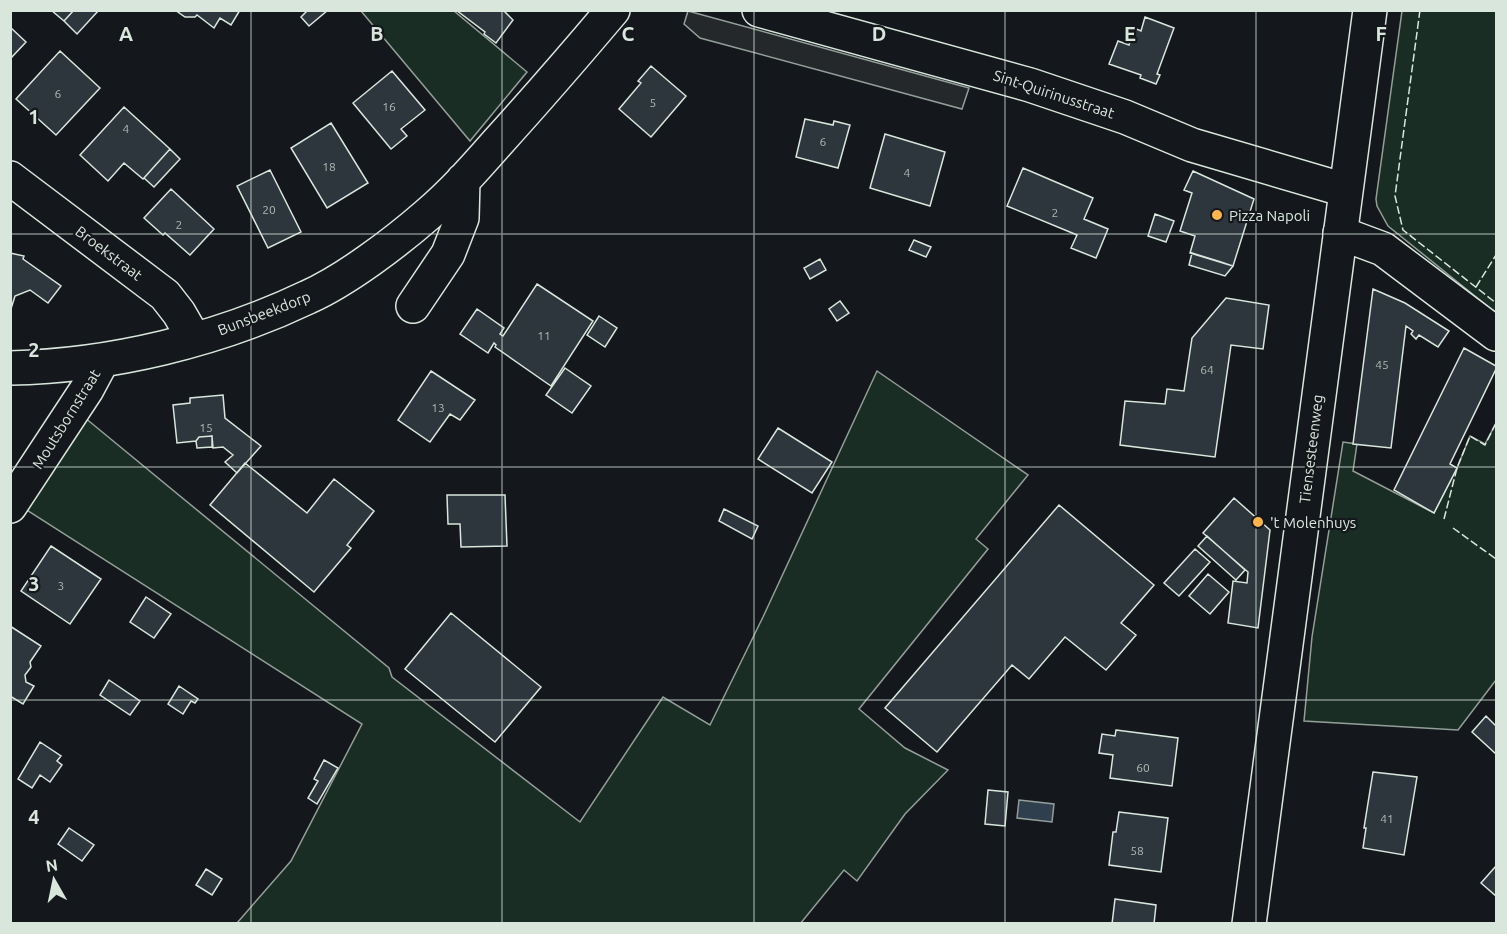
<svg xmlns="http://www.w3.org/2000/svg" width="1507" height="934" font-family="Ubuntu,sans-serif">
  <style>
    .green { fill: #1a2d24; stroke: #939e99; stroke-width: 1.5 }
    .parking { fill: #24282b; stroke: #939e99; stroke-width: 1.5 }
    .water { fill: #2f3f4d; stroke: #939e99; stroke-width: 1.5 }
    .building { fill: #2c363c; stroke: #d8e6dc; stroke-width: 1.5 }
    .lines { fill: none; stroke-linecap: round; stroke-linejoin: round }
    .minor-casing { stroke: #d8e6dc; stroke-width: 36 }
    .major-casing { stroke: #d8e6dc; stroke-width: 36 }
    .minor { stroke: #14181c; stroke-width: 33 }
    .major { stroke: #14181c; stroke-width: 33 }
    .fence { stroke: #d8e6dc; stroke-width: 1.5; stroke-dasharray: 8 3; stroke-linecap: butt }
    .grid { fill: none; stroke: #d8e6dc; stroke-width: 1.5; stroke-opacity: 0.55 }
    .poi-dot { fill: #ffb74d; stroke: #14181c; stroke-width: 2 }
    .labels { text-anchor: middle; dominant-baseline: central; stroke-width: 4.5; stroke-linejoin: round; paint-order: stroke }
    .number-label { font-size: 12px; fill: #adbab4 }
    .street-label { font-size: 15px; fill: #d8e6dc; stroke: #14181c }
    .poi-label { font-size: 15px; fill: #d8e6dc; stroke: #14181c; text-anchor: start }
    .grid-label { font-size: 20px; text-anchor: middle; font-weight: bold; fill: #d8e6dc; stroke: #14181c; stroke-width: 4.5; stroke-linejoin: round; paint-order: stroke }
  </style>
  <rect width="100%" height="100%" fill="#14181c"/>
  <!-- green -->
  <path class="green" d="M361,11H454L527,72L470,141Z
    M1402,11H1496V313L1388,226L1377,206L1376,199Z
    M877,371L1028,475L976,539L988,549L859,709L905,748L948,770L905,814L857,881L844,870L800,924L237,923L291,861L362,724L22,507L84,417L389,668L392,677L580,822L663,697L710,725L763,617Z
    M1496,423V680L1458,730L1304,721L1312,637L1343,442L1357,444L1353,471L1434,513L1457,468L1470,436L1485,444Z"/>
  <!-- parking -->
  <path class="parking" d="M688,11L969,88L962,109L700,38L684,24Z"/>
  <!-- water -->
  <path class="water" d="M1019,800L1054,804L1052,822L1017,818Z"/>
  <!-- building -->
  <path class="building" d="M51,10H74L64,21Z
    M74,10H99L77,34L64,21Z
    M240,10L231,25L220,18L214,28L197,15L195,17H185L175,10Z
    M308,10H328L309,26L301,17Z
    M456,10H503L513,20L496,43L484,34L485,32Z
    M1145,17L1174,28L1157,74L1160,75L1156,84L1140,78L1141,75L1109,64L1118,41L1129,45L1134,28L1141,31Z
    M10,27L26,42L10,59Z
    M60,51L100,88L56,135L16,99Z
    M651,66L686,96L651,137L619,109L641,83L638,81Z
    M392,71L425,110L401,129L407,136L391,149L353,103Z
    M124,107L170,149L143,179L124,163L108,181L80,155Z
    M805,119L833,125L834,121L850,125L838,168L796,157Z
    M331,123L368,183L327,208L291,148Z
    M885,134L945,152L930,206L870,188Z
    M170,149L180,159L154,187L144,178Z
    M1023,168L1093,198L1084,219L1108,229L1096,258L1071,248L1077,235L1007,206Z
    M270,170L301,232L268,248L237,186Z
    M1193,171L1254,199L1233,266L1190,253L1195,236L1180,231L1192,193L1184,190Z
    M171,189L214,229L190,255L165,233L163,235L144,218Z
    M1155,214L1174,221L1166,242L1148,236Z
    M914,240L931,247L926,257L909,250Z
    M10,253L24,256L23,259L61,286L48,303L30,290L15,296L10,312Z
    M1192,253L1221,262L1233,266L1225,276L1189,265Z
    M820,259L826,270L810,279L804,268Z
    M537,284L593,321L551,386L495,347L496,345L494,343L488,353L460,334L477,309L504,328L500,334L503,336Z
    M1373,289L1405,303L1449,331L1438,347L1419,335L1416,339L1411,334L1413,331L1406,326L1391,448L1353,444Z
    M1226,298L1269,305L1263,349L1231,345L1215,457L1120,445L1125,401L1165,404L1167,389L1184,391L1192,338Z
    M840,301L849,313L837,321L829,309Z
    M599,316L617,328L605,347L587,335Z
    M1464,348L1496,366V369L1450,464L1457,468L1434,513L1394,490Z
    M565,368L591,386L572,413L546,395Z
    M431,371L475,400L460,420L450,414L430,442L398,420Z
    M223,395L225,418L261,446L237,473L225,462L233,455L223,447L213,448L212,436L199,437L196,441L177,443L173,405L190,403V398Z
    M778,428L832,462L812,493L758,459Z
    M212,436V447L197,448L196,441L199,437Z
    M245,463L307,513L334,479L374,511L347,545L351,548L314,592L210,505Z
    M447,495H505L507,546L461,547L460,524H448Z
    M1234,498L1270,530L1258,628L1228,623L1233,581L1247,583L1248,572L1203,533Z
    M1059,505L1154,585L1121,623L1136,635L1106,670L1065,637L1029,679L1012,665L937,752L885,708Z
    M724,509L758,526L752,539L719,521Z
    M1207,536L1245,570L1236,580L1198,546Z
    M51,546L101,579L70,624L21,591Z
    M1195,549L1210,562L1179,596L1164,583Z
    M1208,574L1229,592L1210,614L1189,596Z
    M146,597L171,614L154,638L130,622Z
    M451,613L541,687L495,742L405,669Z
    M10,626L41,646L30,662L31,667L25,675L26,682L34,686L23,704L10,696Z
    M109,680L140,701L130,715L100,695Z
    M179,686L198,699L195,703L191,701L183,714L168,704Z
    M1486,716L1496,726V754L1472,732Z
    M1116,730L1178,738L1172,786L1110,778L1113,755L1099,753L1102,734L1115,736Z
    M40,742L61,756L57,761L62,765L50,782L40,775L32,788L18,779Z
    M324,760L338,768L317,804L308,798L318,781L314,779Z
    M1373,772L1417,777L1404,855L1363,848L1366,828H1364Z
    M988,790L1008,792L1005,826L985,824Z
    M1119,812L1168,818L1161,872L1109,865L1113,832H1116Z
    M69,828L94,845L82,861L58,844Z
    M1496,866V896L1481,883Z
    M206,869L222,879L212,895L196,885Z
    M1115,899L1156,905L1154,924H1112Z"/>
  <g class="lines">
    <!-- minor casing -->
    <g class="minor-casing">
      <path id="minor" d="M759,10L1030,85L1125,117L1192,145L1345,190
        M10,178L165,295L179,313L194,339
        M1340,233L1383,249L1496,334
        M413,306L448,254L462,218L463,180
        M10,368C111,366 218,340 308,297C346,280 396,242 427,215C453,193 475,168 497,143C536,100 575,55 613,10
        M10,506L87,389L102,361"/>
    </g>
    <!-- major casing -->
    <g class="major-casing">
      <path id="major" d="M1249,924L1370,10"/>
    </g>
    <!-- minor -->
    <use href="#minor" class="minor"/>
    <!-- major -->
    <use href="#major" class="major"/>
    <!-- fence -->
    <path class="fence" d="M1420,10L1395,196L1403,230L1496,303
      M1476,287L1496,255
      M1444,519L1457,468L1470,436L1485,445L1496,423
      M1453,528L1496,559"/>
  </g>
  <!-- grid -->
  <path class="grid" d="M251,10V924M502,10V924M754,10V924M1005,10V924M1256,10V924M10,234H1496M10,467H1496M10,700H1496"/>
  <!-- markers -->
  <g class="poi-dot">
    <circle cx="1217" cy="215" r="6"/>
    <circle cx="1258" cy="522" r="6"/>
  </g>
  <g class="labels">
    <!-- number labels -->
    <g class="number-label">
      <text x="58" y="93">6</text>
      <text x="653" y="102">5</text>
      <text x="389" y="106">16</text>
      <text x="126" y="128">4</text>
      <text x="823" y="141">6</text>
      <text x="329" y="166">18</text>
      <text x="907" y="172">4</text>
      <text x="269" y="209">20</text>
      <text x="1055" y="212">2</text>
      <text x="179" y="224">2</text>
      <text x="544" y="335">11</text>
      <text x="1382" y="364">45</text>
      <text x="1207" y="369">64</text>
      <text x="438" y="407">13</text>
      <text x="206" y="427">15</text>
      <text x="61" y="585">3</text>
      <text x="1143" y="767">60</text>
      <text x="1387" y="818">41</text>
      <text x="1137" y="850">58</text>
    </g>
    <!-- street labels -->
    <g class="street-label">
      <text transform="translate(1054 94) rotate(18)">Sint-Quirinusstraat</text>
      <text transform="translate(109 253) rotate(37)">Broekstraat</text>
      <text transform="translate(264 313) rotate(-21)">Bunsbeekdorp</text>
      <text transform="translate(66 419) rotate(-58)">Moutsbornstraat</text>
      <text transform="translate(1311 449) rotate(-83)">Tiensesteenweg</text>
    </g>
    <!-- poi labels -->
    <g class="poi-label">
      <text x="1229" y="215">Pizza Napoli</text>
      <text x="1270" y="522">'t Molenhuys</text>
    </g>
  </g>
  <g class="grid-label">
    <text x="126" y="41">A</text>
    <text x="377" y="41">B</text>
    <text x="628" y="41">C</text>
    <text x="879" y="41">D</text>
    <text x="1130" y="41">E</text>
    <text x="1381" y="41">F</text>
    <text x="34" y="124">1</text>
    <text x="34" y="357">2</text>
    <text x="34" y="591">3</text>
    <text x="34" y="824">4</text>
  </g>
  <!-- border -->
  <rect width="1507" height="934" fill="none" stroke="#d8e6dc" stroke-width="24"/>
  <!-- north arrow -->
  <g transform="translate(54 880) rotate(351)" stroke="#14181c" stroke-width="4.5" paint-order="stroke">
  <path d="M0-4.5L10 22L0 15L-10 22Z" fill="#d8e6dc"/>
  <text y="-9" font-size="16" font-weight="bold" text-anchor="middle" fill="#d8e6dc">N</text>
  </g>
</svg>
